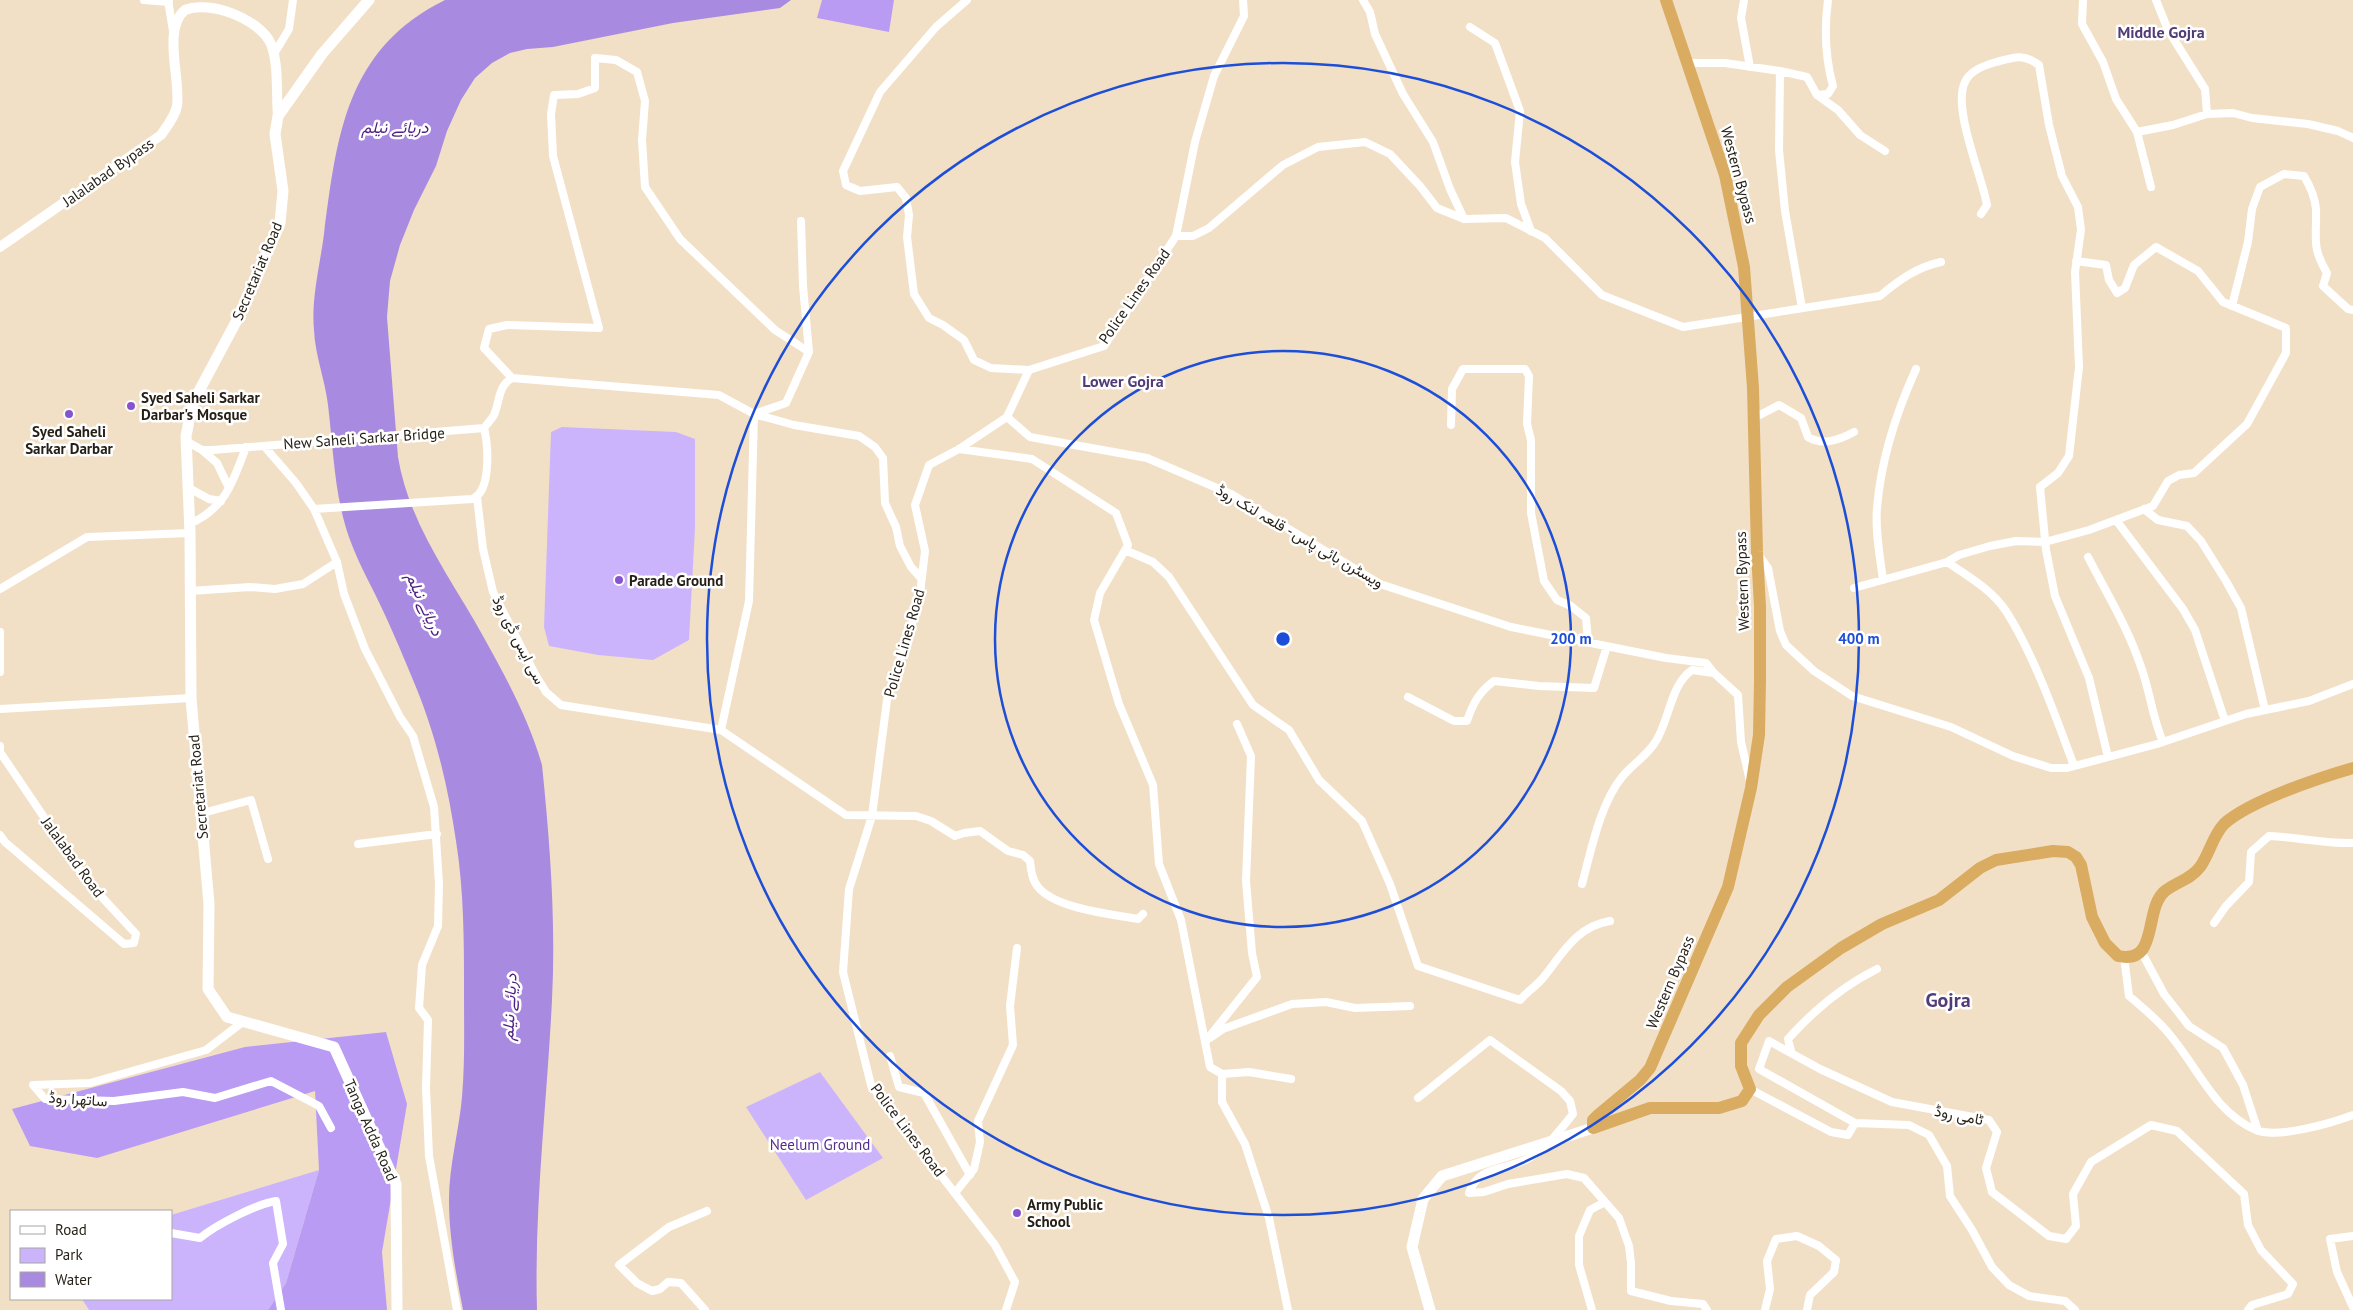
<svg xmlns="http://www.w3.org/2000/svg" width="2353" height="1310" font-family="'PT Sans',Vazirmatn,sans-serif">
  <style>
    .green { fill: #ccb4fc }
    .forest { fill: #ba9bf3 }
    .water { fill: #a98ae1 }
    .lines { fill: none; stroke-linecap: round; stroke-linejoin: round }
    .minor { stroke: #fff; stroke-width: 8 }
    .tertiary { stroke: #fff; stroke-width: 10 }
    .secondary { stroke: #fff; stroke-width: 11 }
    .trunk { stroke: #daac62; stroke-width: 12 }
    .ring { fill: none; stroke: #1d4ed8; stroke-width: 2.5 }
    .poi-dot { fill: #8655cd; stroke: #fff; stroke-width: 2 }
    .labels { text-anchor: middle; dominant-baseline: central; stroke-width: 5; stroke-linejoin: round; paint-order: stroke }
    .street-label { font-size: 15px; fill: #251f15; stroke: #fff }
    .poi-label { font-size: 15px; font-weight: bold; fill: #251f15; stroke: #fff; text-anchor: start }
    .park-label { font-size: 15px; fill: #572a8f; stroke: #fff }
    .neighbourhood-label { font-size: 16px; font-weight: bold; fill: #523c78; stroke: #fff }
    .water-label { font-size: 16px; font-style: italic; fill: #4d1e83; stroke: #fff }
    .district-label { font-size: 20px; font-weight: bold; fill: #523c78; stroke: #fff }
    .centre { fill: #1d4ed8; stroke: #fff; stroke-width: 2.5 }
    .ring-label { font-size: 15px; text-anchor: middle; font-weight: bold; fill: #1d4ed8; stroke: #fff; stroke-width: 5; stroke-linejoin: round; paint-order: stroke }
  </style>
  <rect width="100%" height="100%" fill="#f2e0c6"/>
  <!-- green -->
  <path class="green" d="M562,427L676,432L695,439V528L689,640L653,660L598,655L549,646L544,627L551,432Z
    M820,1072L883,1158L806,1200L746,1107Z
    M319,1170L286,1283L268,1310H89L82,1299H171V1215Z"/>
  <!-- forest -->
  <path class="forest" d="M822,0H894L889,32L817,18Z
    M386,1032L407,1104L382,1252L387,1310H268L286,1283L319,1170L315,1091L97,1158L30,1146L12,1109L245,1047Z"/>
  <!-- water -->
  <path class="water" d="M445,0H791L780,8L673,23L553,47L527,49L510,53L492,63L475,78L461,100L447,131L436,166L414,210L400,245L390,281L387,317L398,457C409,524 451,578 483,636C506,677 529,720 542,765C550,843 556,921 552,1000C547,1103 534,1206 537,1310H463C456,1274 449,1237 449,1200C449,1165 459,1131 462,1097C465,1062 464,1028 464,993C464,942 464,891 456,841C448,786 435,731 413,680C401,651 388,620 374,592C363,570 353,551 346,528C334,488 333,446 328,405C325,380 315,355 314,330C311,299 320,265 324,234C337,135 346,49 445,0Z"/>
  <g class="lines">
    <!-- minor -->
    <path class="minor" d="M144,0L169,2
      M168,0L173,31
      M967,0L936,27L880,92L843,171L846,185L860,191L897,187L906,198L909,215L907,237L914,294L929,318L943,325L964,340L974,360L991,368L1029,370
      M1363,0L1370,12L1375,34L1403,94L1433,142L1450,189L1464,219
      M1744,0L1741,18L1750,67
      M2083,0L2082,24L2103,62L2116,99L2137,132
      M2156,0L2168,30L2205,89L2207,114
      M1470,27L1495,43L1520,111L1515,162L1521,204L1531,231
      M274,54L289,29L293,0
      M1687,63H1725L1780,71L1779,150L1785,211L1802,308
      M1780,71L1807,77L1817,95L1838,110L1860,135L1885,151
      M1817,95L1828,94L1833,86C1825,57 1824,30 1828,0
      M2151,187L2137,132L2173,125L2207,114L2233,113L2252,118L2308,124L2338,131L2353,138
      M1981,214L1987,205C1982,176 1952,108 1965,82C1970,70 1985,65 1996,62C2014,57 2023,53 2039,65L2049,125L2062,176L2078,207L2081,230L2075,272L2079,367L2069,456L2058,473L2040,487L2046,550L2055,596L2089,678L2108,757
      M1176,236H1193L1209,228L1283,165L1318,147L1365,142L1390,154L1420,186L1437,208L1464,219L1506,218L1545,238L1602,295L1683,327L1880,296C1899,280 1917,267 1941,262
      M2232,306L2248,242L2252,209L2260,187L2284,174L2304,176C2310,186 2315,197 2316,209C2317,238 2311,246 2327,273L2323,286L2348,309L2353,310
      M512,378L484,348L489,329L507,325L599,328L553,156L551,114L554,95L578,94L595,88V58L616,60L637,72L645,101L642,140L645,187L680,239L775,330L809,352
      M754,414L794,425L859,436L875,447L883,458L885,503L896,527L900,546L911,567L921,578
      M754,414L786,403L809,352L803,286L801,221
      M1007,417L1030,437L1147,458L1231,494L1380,584L1511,627L1666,658L1706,663L1714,673
      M1754,418L1779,405L1801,418L1808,437C1823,446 1839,440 1854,432
      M1451,425L1452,389L1463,369H1525L1529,376L1527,424L1531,440V513L1544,581L1557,600L1571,606L1586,618L1588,642
      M186,441L202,450H213L484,428
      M264,446L296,483L314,509L472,499C492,492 488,444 484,428C487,424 491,420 494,415C500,401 498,386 512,378L719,395L754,414L749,601L721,730L846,815L916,816L931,821L955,836L964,833L980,831L1008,851L1023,855L1030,861C1031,870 1032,880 1038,887C1056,909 1111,914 1138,919L1143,914
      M959,449L1032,459L1116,513L1128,545L1100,593L1094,620L1119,704L1153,785L1159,864L1181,920L1210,1067L1222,1074L1249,1072L1291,1079
      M202,450L217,463L229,488
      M187,487L209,499L221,501
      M477,497L483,549L493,592L535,674L546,692L561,705L721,730
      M314,509L337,562L344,594L365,649L400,717L413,736L434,807L439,884L438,926L422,965L419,1008L428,1020L426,1088L429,1156L457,1310
      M2144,509L2158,520L2187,526L2201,541L2226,581L2241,608L2265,710
      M2116,520L2183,609L2195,630L2225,721
      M189,524C225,509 233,482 246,447
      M1125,550L1153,562L1169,577L1253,705L1289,730L1319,780L1362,821L1390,884L1418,966L1520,1000C1527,992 1536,986 1543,978C1562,954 1577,926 1610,921
      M1758,554L1768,568L1780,631L1786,645L1814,671L1852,696L1951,727L2013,756L2051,768H2067L2157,744L2246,714L2309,701L2353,684
      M2088,557C2106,592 2127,626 2140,664C2150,690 2152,717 2163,742
      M1947,562C1968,576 1992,590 2006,611C2034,655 2056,717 2074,766
      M1883,580C1880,557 1875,531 1877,508C1881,459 1896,413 1916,369
      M1854,588L1947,562L1959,555L1990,546L2016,541L2045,542L2089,530L2153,506L2168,481L2179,475L2194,473L2247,424L2286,353V328L2223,302L2198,271L2156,247L2134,265L2125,288L2117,293L2109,280L2106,265L2076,261
      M0,589L87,537L190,533
      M190,591L250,587L275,589L303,584L337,562
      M0,632V672
      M1408,697L1454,721H1467C1473,703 1479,692 1494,681L1539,686L1594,688L1607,646
      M0,709L191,698
      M0,746V752L87,881L136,934L134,943L124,944L5,842L0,835
      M199,814L251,800L268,859
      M358,844L437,834
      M1582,884C1591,851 1600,804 1622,777C1632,765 1646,756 1654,744C1670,722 1669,686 1692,670L1714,673L1738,695L1741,742L1750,781
      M2214,923L2226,906L2249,882L2251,852L2269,836C2297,837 2325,844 2353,843
      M2141,951L2164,994L2189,1026L2223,1048L2243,1085L2258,1131
      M2124,957L2129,996C2141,1006 2153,1016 2163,1027C2195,1060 2212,1112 2256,1130C2277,1139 2332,1123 2353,1115
      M244,1021L206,1050L90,1083L33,1085L45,1099L114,1101L183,1092L215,1098L271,1081L319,1106L331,1128
      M1210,1038L1223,1029L1292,1004L1326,1002L1355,1008L1410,1006
      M1205,1042L1257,977L1252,953L1246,881L1251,756L1237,724
      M1791,1051L1788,1039C1813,1011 1843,986 1877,969
      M890,1056L899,1087L924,1093L970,1175
      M1222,1074V1102L1245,1144L1269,1218L1288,1310
      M1750,1089L1831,1132L1848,1135L1855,1123L1759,1069L1769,1041L1820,1069L1892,1102L1989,1120L1997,1132L1986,1168L1992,1192L2049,1236L2066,1239L2076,1226L2073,1194L2091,1162L2151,1125L2177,1131L2244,1194L2248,1225L2261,1250L2293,1284L2288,1294L2252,1305L2248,1310
      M1418,1098L1490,1040L1561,1091L1570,1101L1573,1114C1560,1130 1547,1148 1529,1158C1507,1171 1479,1164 1469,1193L1484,1192L1508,1184L1567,1174L1584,1178L1619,1218L1629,1246L1631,1263V1291L1671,1301L1703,1304L1707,1310
      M1855,1123L1909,1125L1929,1135L1947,1166L1950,1196L1972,1230L1992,1267L2009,1285L2029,1296L2065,1301L2075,1310
      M955,1193L974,1169L980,1142L978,1121L1013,1045L1010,1006L1017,948
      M171,1233L200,1238C216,1225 256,1204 276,1201L283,1244L273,1263L281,1310
      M2353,1236L2330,1239L2337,1272L2353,1307
      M705,1310L681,1283L668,1282L660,1289L652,1291L637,1283L619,1265L669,1227L707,1211
      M1006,1310L1015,1282L995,1245L871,1085L843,972L849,889L872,816L887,700L919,602L925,551L915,505L929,465L959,449L1007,417L1029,370L1104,346L1176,236L1195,142L1214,76L1244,16L1243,0
      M1592,1310L1579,1265V1236L1590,1210L1605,1202
      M1765,1310L1770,1289L1767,1261L1776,1239L1797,1236L1819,1246L1836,1260L1834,1272L1810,1295L1807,1310"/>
    <!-- tertiary -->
    <path class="tertiary" d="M0,247L161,135C167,126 175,117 177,106C181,80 162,29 185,10C210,0 260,19 271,44C279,65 276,94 278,116"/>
    <!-- secondary -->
    <path class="secondary" d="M369,0L322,54L278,116L275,134L283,191L280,223L237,320L198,393L192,406L186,436L190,533L191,698L209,904L208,989L227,1017L334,1047L396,1184L397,1310
      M1430,1310L1412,1247L1423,1199L1442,1176L1593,1128"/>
    <!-- trunk -->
    <path class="trunk" d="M1666,0L1725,175L1744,267L1753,388L1757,552L1760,607V681L1759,735L1751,788L1728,887L1650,1068L1640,1080L1598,1115L1593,1120V1128L1650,1108H1719L1742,1101L1750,1089L1741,1066V1043L1759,1015L1787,987L1841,948L1882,924L1939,900L1980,868L1996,860L2053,851L2068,852L2076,857L2081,865L2092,917L2105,943L2118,956C2160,965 2143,909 2165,891C2177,882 2191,879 2200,867C2210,853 2212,837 2224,824C2249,801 2319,778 2353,768"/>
  </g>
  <!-- distance rings -->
  <g class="ring">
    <circle cx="1283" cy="639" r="288"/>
    <circle cx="1283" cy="639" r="576"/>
  </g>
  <!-- markers -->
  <g class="poi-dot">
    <circle cx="131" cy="406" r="5"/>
    <circle cx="69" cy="414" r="5"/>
    <circle cx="619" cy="580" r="5"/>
    <circle cx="1017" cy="1213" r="5"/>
  </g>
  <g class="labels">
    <!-- street labels -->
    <g class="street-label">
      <text transform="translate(108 172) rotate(-35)">Jalalabad Bypass</text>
      <text transform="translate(1739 175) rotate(75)">Western Bypass</text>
      <text transform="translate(257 271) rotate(-67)">Secretariat Road</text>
      <text transform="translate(1134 296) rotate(-55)">Police Lines Road</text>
      <text transform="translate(364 438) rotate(-4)">New Saheli Sarkar Bridge</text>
      <text transform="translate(1300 536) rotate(30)">ویسٹرن بائی پاس - قلعہ لنک روڈ</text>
      <text transform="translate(1742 581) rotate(-92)">Western Bypass</text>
      <text transform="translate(519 640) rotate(63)">سی ایس ڈی روڈ</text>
      <text transform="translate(904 643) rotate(-74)">Police Lines Road</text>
      <text transform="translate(198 787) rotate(-95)">Secretariat Road</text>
      <text transform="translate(73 857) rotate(54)">Jalalabad Road</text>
      <text transform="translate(1670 982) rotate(-67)">Western Bypass</text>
      <text transform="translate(78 1099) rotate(4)">ساتھرا روڈ</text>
      <text transform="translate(1959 1115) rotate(11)">ٹامی روڈ</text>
      <text transform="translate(371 1130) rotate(66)">Tanga Adda Road</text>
      <text transform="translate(908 1130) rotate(53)">Police Lines Road</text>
    </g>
    <!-- poi labels -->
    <g class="poi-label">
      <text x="141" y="397">Syed Saheli Sarkar<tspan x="141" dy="17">Darbar's Mosque</tspan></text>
      <text x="69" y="431" text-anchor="middle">Syed Saheli<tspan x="69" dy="17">Sarkar Darbar</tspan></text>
      <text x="629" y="580">Parade Ground</text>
      <text x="1027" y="1204">Army Public<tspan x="1027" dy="17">School</tspan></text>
    </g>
    <!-- park labels -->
    <g class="park-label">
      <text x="820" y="1144">Neelum Ground</text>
    </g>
    <!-- neighbourhood labels -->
    <g class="neighbourhood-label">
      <text x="2161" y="32">Middle Gojra</text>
      <text x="1123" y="381">Lower Gojra</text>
    </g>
    <!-- water labels -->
    <g class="water-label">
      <text x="395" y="127">دریائے نیلم</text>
      <text transform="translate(425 604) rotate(66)">دریائے نیلم</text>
      <text transform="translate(509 1007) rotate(-87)">دریائے نیلم</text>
    </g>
    <!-- district labels -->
    <g class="district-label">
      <text x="1948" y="1000">Gojra</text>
    </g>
  </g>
  <circle cx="1283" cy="639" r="8" class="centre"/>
  <g class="ring-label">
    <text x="1571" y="644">200 m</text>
    <text x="1859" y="644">400 m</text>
  </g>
  <!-- legend -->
  <rect x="10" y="1210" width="162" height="90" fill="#ffffff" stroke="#a8a5a1"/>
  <rect x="20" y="1226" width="25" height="8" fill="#ffffff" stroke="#a8a5a1"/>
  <text x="55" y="1235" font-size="15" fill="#251f15">Road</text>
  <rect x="20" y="1248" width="25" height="15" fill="#ccb4fc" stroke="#a8a5a1"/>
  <text x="55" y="1260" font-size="15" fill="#251f15">Park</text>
  <rect x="20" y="1272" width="25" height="15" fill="#a98ae1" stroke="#a8a5a1"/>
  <text x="55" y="1285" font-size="15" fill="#251f15">Water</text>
</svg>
